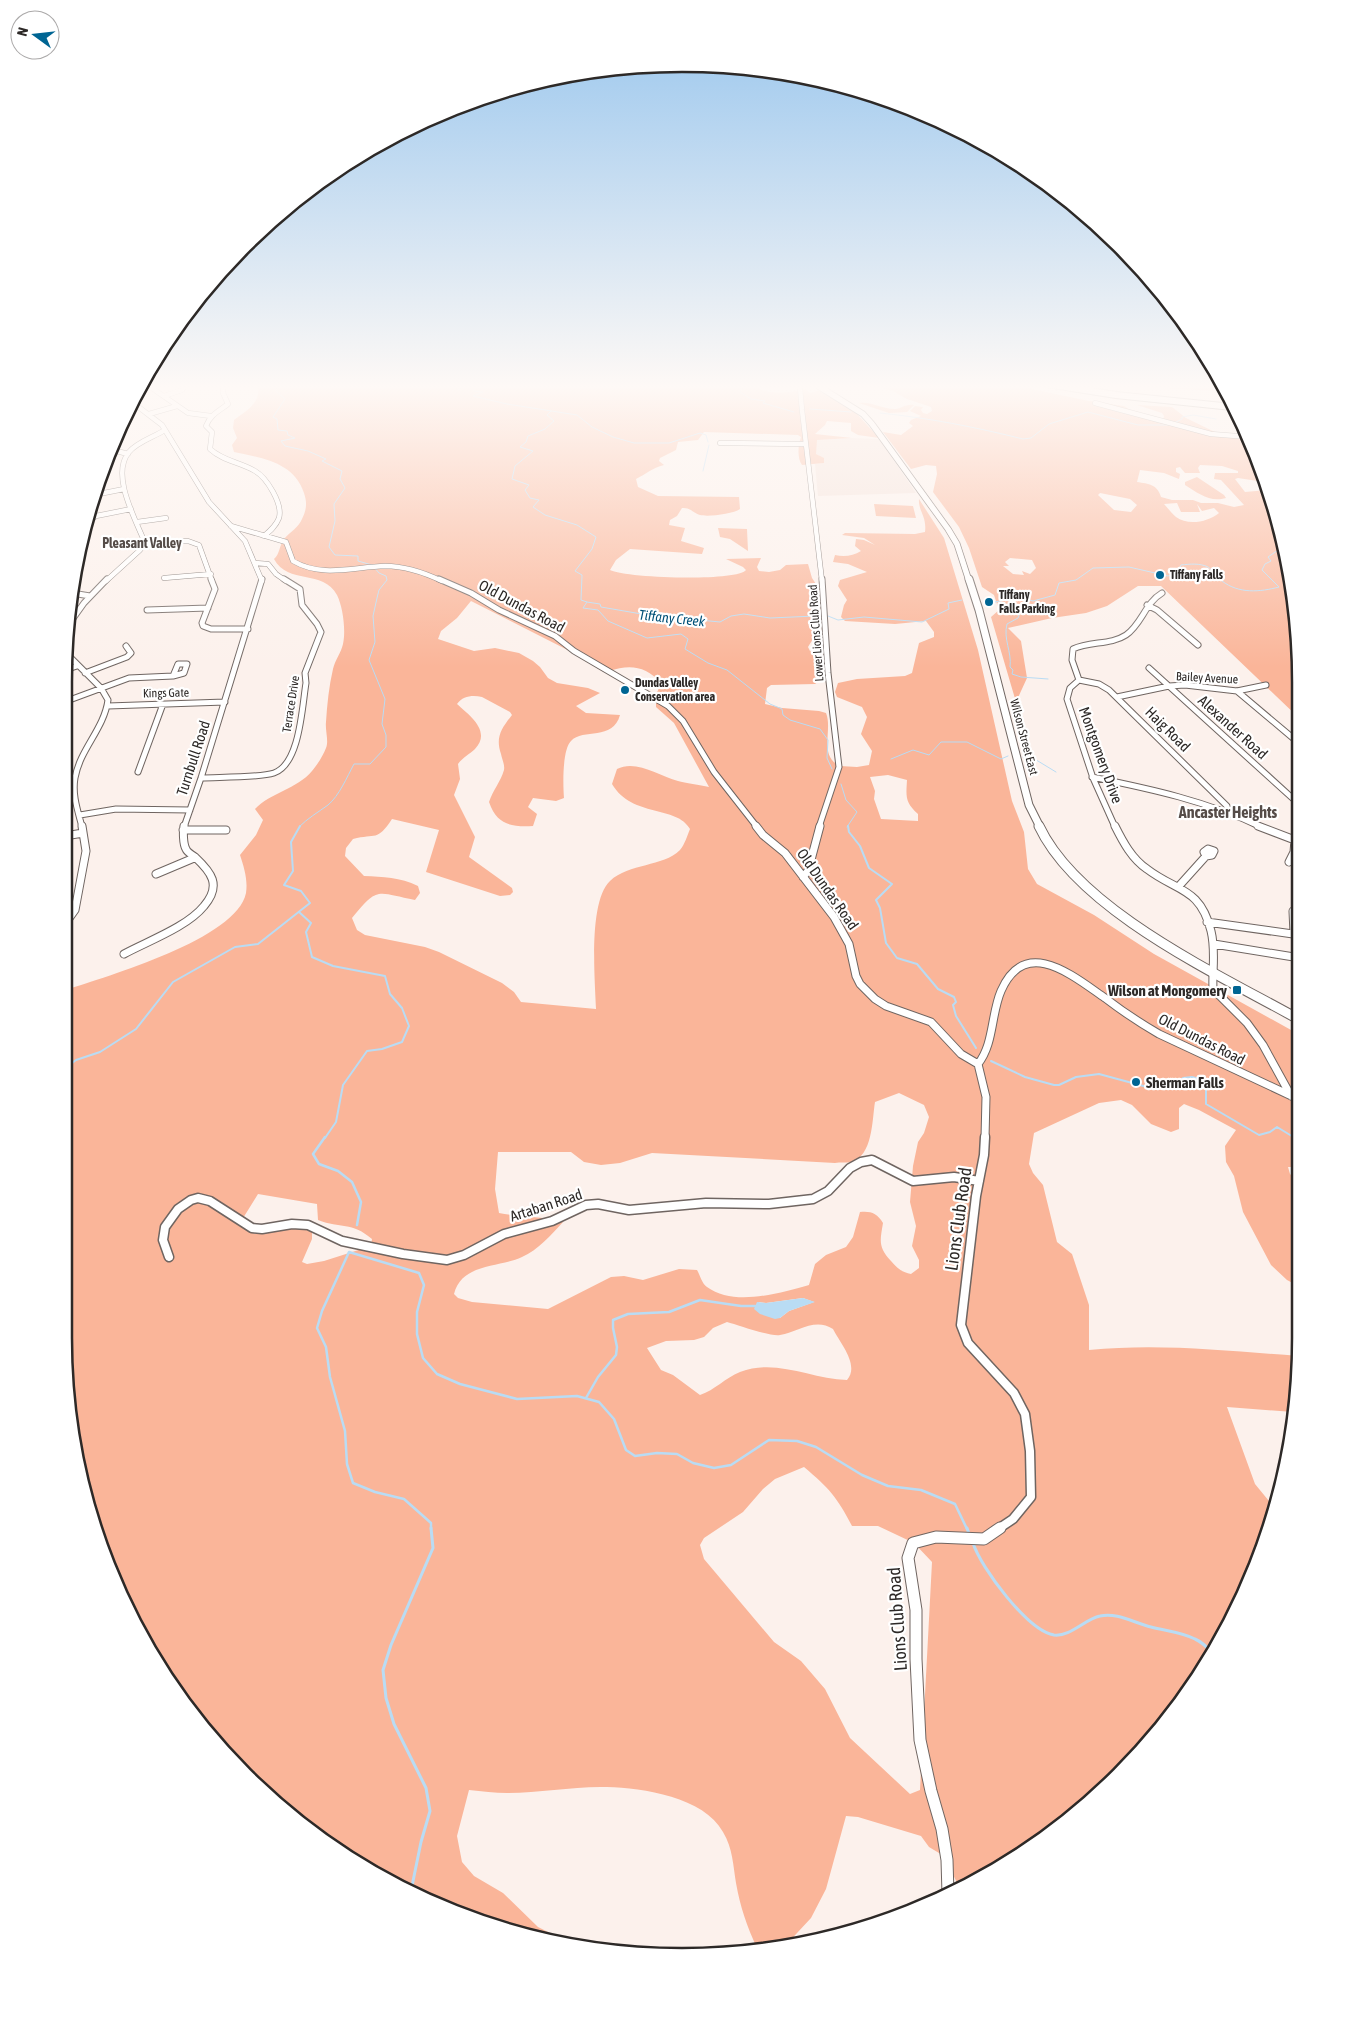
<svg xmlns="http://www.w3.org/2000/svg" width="1364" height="2021" font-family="'Asap Condensed',sans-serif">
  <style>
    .built { fill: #f4e1d9 }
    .green { fill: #fab599; fill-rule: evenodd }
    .water { fill: #b9dcf4 }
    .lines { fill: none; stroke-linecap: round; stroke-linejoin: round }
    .stream-far3 { stroke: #b9dcf4; stroke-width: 1 }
    .stream-far2 { stroke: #b9dcf4; stroke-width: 2 }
    .stream-far1 { stroke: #b9dcf4; stroke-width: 2.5 }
    .stream { stroke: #b9dcf4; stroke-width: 3 }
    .minor-far4-casing { stroke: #6f6561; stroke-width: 5.5 }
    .minor-far3-casing { stroke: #6f6561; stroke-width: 7 }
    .minor-far2-casing { stroke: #6f6561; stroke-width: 9 }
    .minor-far1-casing { stroke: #6f6561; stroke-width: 11 }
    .minor-casing { stroke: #6f6561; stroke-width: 13 }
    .major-far2-casing { stroke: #6f6561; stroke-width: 7 }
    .major-far1-casing { stroke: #6f6561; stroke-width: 9 }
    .major-casing { stroke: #6f6561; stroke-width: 11 }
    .highway-casing { stroke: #6f6561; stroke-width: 8 }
    .minor-far4 { stroke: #fff; stroke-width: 4.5 }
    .minor-far3 { stroke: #fff; stroke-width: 5 }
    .minor-far2 { stroke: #fff; stroke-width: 7 }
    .minor-far1 { stroke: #fff; stroke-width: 8 }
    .minor { stroke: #fff; stroke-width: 11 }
    .major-far2 { stroke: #fff; stroke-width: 5.5 }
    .major-far1 { stroke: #fff; stroke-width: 7 }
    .major { stroke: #fff; stroke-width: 9 }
    .highway { stroke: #fff; stroke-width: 6 }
    .poi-dot { fill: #006593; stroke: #fff; stroke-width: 2 }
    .labels { text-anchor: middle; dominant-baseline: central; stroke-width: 4.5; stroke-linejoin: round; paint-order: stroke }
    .far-poi-label { font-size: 12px; font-weight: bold; fill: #2d2927; stroke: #fff; text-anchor: start }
    .far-street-label { font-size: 12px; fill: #2d2927; stroke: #fff }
    .far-neighbourhood-label { font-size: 14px; font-weight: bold; fill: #554c48; stroke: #fff }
    .far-water-label { font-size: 14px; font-style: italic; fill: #005077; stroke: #fff }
    .street-label { font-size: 15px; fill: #2d2927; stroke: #fff }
    .poi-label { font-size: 15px; font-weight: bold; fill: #2d2927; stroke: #fff; text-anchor: end }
    .neighbourhood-label { font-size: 16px; font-weight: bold; fill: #554c48; stroke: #fff }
    .near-street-label { font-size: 18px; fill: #2d2927; stroke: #fff }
    .rim { fill: none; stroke: #2d2927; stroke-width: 2.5 }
  </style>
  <rect width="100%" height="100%" fill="#fcf1ec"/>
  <!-- built -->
  <path class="built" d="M852,438L879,439L916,493L818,496L815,464L824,463V459L816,454V440Z"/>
  <!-- green -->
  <path class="green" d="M257,384H759L756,387C768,395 792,393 805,389L810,393L821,390L857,414L879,438L858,435L851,431V423L827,421L825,425L815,434L852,438L817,440L816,454L824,458V463L802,465C797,458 798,445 801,437L798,435L704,432L698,440L678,442L676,450L660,458L659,461L664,465C652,468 646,474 636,479L638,487L658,496L739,497L740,509C733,514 708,517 700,515C693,513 690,507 682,508L677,516L670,520L669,525L685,528L681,541L704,548L702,554L630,549L616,560L610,570C625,578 736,582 746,570L743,567L726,559L761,558L757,567L759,571L769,572L780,570L786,565L808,564L812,578L816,584L814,593L817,609L809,624L816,634L808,647L810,651L820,655L817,667L820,680L815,684L771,685L767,688L765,704L782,708L819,711L826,713C833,730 818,756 840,766L857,767L869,765L872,751L861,734L867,717L862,707L837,697L835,692L838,683L857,679L905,676L912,673L919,643L934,637V632L926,621L895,624L845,621L841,617L844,605L847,600L838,586L840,580L867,572L848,564L833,562L835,555C844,557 853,556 861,551L855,546L856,539L864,540L875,545L864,538L842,535L845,533L915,534L925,532C927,516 918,511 919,499L944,538L978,650L1012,801L1024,832L1028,869L1037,884L1094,915L1154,954L1300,1035V1167H1288L1290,1174L1300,1184V1287L1287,1280L1271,1265L1243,1212L1234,1176L1226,1162L1225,1146L1236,1130L1199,1110L1184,1104L1179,1108V1129L1171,1132L1151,1124L1132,1105L1121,1100L1099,1103L1034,1133L1029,1164L1033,1173L1043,1185L1057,1242L1072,1254L1089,1305V1350C1160,1343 1228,1351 1299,1356L1293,1412L1227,1407L1255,1484L1273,1506L1236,1613L1196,1683L1119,1776L991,1875L960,1889L944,1856L929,1847L921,1836L858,1817L846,1816L826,1889L811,1918L784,1947L757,1948C747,1927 740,1906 736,1883C733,1865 733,1849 723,1832C704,1797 643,1788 607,1787C574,1786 540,1793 507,1793C495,1793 482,1791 469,1790L457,1836L462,1862L474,1876L503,1893L538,1927L574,1945L522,1936L446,1910L305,1829L217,1747L168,1683L96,1537L69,1420L66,990C107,976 237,939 246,893C248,880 244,867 240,855L256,835L263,820L255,809C270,793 297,789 312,771C317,765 323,756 326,748C329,741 325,730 326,722C327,705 329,686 333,669C335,660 341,653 343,644C346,631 343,607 337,595C323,569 288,585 274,559C280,554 279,546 284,539C290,532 299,527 302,519C307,509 307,502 304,493C294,462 262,458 234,452L232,445L237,438L233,428L234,420C246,411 263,402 257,384ZM471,601L609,671C630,664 646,666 661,683L656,695V707L674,723L709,787C700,785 685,783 678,781C659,776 636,759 617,769L612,784C632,818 677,805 690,829C687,836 685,844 680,850C663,867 629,863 610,881C588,902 595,979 596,1009L521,1002L514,992L502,983L439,952L425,947L365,935L357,930L352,918C378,886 376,892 415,900L420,893L418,886C400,877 383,877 364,876L345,856L346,848L353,839C376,833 377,842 392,819L439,830L426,872L500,896L510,895L513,892L512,888L469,857L475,837L454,795L460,779L458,764C463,757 470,754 475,749C492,731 469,715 457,704C463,696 472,695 482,697L510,712L512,715C502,728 495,737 501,754C502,759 505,765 504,770C501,781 493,790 489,802C497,825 511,827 533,826L537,814L528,807L533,798L556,801L564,798C563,786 562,750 571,741C583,728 613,741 620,715L586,713L576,706L600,693L588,688L557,683L548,678L540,667L533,661L519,653L495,648L474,651L438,639L441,631L457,618ZM888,775L907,780C906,797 905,802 918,814V821L881,819L874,799L875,791L870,777ZM899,1093L924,1105L929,1117L924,1133L918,1142L913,1166L910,1202L916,1226L912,1246L919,1260V1268L911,1274C901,1272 897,1268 891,1261C878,1247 880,1241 883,1223C877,1213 871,1211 860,1212L853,1237L846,1247L826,1255L815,1264L809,1285C780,1293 734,1307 707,1287C702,1284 700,1275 697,1270L679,1269L643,1280L624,1276L611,1277L548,1309L472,1302L458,1298L454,1294C462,1263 498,1268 522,1257C538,1250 551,1235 563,1222L562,1220C541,1217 520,1217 499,1213L495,1189L498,1152H571L584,1162L601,1165L620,1163L652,1153L835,1163C840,1162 846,1163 851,1162C873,1156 872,1120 875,1102ZM258,1194L317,1204L318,1220C341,1229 351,1221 372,1239L371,1246L324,1261L307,1264L302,1262L312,1239V1230L300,1226L255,1234L240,1223ZM803,1298L814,1302L789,1311L780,1318L758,1302L766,1303ZM727,1322C738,1325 771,1337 780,1335C798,1332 815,1317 833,1329C840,1343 860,1365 847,1380C811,1379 776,1358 740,1372C725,1378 715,1390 700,1395L673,1375L661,1370L647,1348L666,1341L694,1340L704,1337L713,1328ZM804,1467C829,1488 837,1497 852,1526H878L914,1543L932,1562L920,1790L910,1794L850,1738L825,1689L801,1661L774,1642L704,1559L700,1545L704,1538L743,1512L763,1489L775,1479Z
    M887,384H1008L1089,401L1124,406L1138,415L1163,421L1164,416L1162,413L1137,405L1172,407L1186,418L1217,433L1249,437L1264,482L1238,478L1235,479L1245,492L1267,490L1288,561L1300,682V719L1161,586H1138L1107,606L1086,613L1052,618L1008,628L1021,641L1027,678L1016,702L991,617L999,610L994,595L982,587L969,548L959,527L933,492L937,474L936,466L926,465L911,469L883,432L901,435L913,426L909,423L911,420L921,416L910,411L915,406L923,407L921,410L923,413L927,414L932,411L931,407L907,399L893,391L878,387ZM1200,465L1222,466L1238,471V473H1215L1214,479L1221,480L1244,505L1234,507L1218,503H1201L1193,500H1172L1161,497C1157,484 1149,484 1137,482L1140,470L1164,473L1179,479L1180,474L1176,472V468L1180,467L1185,473H1200L1198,468ZM1100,493L1130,499L1137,505L1131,512L1114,510L1098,495ZM1177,503L1181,512H1200L1197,504L1202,511L1214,508L1219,513C1208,522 1188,526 1176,517C1171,513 1168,508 1164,504ZM1010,558L1032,560L1036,568L1030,574L1022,571L1024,575L1013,574L1003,566H1009L1005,562Z
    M1108,384H1216L1212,391Z
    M859,403C871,401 882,409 895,409C902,409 904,404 914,405L907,412L889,413Z
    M1197,477L1224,495L1226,498C1210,503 1198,493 1185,485V482Z
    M874,504L913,506L916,518L876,516Z
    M718,528L747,529L748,551L730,539L720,537Z"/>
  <!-- water -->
  <path class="water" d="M803,1298L815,1302L789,1311L780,1318L775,1319L760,1314L754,1309L757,1302L766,1303Z"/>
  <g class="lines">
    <!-- stream-far3 -->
    <path class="stream-far3" d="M277,384L276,391L285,399L273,417L277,419L278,430L287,431L288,435L295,438L281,441L285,446L308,451L326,459L322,461L342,471L340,479L345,488L334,504L335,521L329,547L335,555L358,556V561L372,565L379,573L386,576L387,580L379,590L377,598L373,616L375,642L369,660L385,699L382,724L386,735V747L370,764H354C347,777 339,796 328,805C317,813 308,818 299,827
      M459,384L456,386L458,390L468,385L474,391L483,392L473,396L507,404L577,415L592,427L613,437L634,443H669L700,433L706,435L708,442
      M742,384L743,387L740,392L751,399L765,401L763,403L794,412
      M810,409L851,412
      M551,411L547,415L554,421L545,429L528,436L526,442L520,447L533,451L515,466L512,479L529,485L525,490L530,498L539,500L533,507L545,515L577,525L596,537L592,549L575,571L582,575L581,600L587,602L583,608L598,610L608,621L647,638L681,634L688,639L685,649L708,663L727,670L770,704L782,709L783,715L790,720L820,729L828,740L827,758L832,769
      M880,413C929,418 975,427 1023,439L1031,438L1049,424L1088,412L1138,425H1168
      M1174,423L1182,419V417L1193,415L1216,419
      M703,471L709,445
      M587,602L600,604L601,607L682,621L689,619L720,622L731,616L744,614L770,618L816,616
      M995,602L1019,597L1033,601L1055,595L1059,583L1076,580L1093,568L1129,567L1168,576L1178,572L1181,565C1190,564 1200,563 1208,567C1213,570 1217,577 1222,581C1239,594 1260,592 1279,587L1262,570L1265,564L1271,561L1268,557L1284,546
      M1001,602L1008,608L1020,613L1018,618L1007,624C1003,639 1012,652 1010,667L1013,670L1012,674L1021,677L1048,679
      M828,616L838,620L864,617L922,622L949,609L948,603L962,600
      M1023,757L1033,758L1056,772
      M891,759L913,750L929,755L941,742H967L1001,759L1008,756
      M841,784L846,800L857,812L847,827"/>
    <!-- stream-far2 -->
    <path class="stream-far2" d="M848,826L849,832L860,846L869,868L892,884L876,900L880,908L886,943L897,958L917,964L938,989L954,997L956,1002L953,1005L956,1016L976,1048
      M299,912L311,923L306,932L312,957L333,966L385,976L390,994L402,1008L409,1026L402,1042L382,1049L367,1051L343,1085L336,1122L325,1138
      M991,1061L1025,1077L1054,1085H1059L1076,1077L1099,1074L1147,1087L1174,1089L1176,1084L1183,1078L1192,1077L1206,1081V1104L1259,1135L1270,1132L1277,1127L1295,1138
      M67,1067L76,1060L100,1052L136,1029L173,982L235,947L258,944L310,903L301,891L284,885L293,871L291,842L300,826"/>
    <!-- stream-far1 -->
    <path class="stream-far1" d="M325,1137L313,1154L319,1164L338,1171L352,1182L361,1202L357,1225
      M1293,1137L1300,1141
      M586,1398L598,1377L616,1355L617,1347L613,1328V1320L628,1314L669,1312L700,1300L741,1306H755
      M431,1529V1523L404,1499L375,1492L353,1483L347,1464L345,1431L330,1377L326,1347L317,1328L322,1311L349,1252L419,1273L424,1285L417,1312V1334L423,1358L437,1374L460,1384L517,1399L577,1396L599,1402L614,1419L626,1450L635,1456L657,1453L677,1454L693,1463L714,1468L731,1465L769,1440L797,1441L816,1447L862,1475L888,1486L921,1490L955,1504L967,1529"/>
    <!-- stream -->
    <path class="stream" d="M967,1528L969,1534
      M973,1543C981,1568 1028,1631 1054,1635C1070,1637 1085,1619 1100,1616C1117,1612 1134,1623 1151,1627C1166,1631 1181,1632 1195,1639C1202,1642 1208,1648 1213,1653
      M411,1891L421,1842L430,1811L426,1788L394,1724L386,1698L383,1670L391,1645L433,1548L431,1528"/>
    <!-- minor-far4 casing -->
    <g class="minor-far4-casing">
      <path id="minor-far4" d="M146,384L188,413L211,416
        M223,384V393L228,404C219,411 210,415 206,426L212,432L210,449C223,461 240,462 255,471C267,478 283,504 279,518C276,526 270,531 264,536
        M803,384L800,388L802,410L822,581
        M164,396L182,390L185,384
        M132,402L162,425L209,502L245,541L262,581
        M1095,403L1211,434L1249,437
        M149,414L177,406
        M720,443L805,444
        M113,450L128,454
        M99,494L124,489
        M137,522L166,518
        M231,526L286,542L293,561C322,578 353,567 385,566C404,566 425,573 442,581
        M87,529L92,519L96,516L131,509
        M145,543L188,541L199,545L212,581
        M255,563L268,564L276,574L286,581
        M164,578L211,574
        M106,581L140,550L145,543C136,520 110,475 129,452C137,442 154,437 165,430"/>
    </g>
    <!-- minor-far3 casing -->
    <g class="minor-far3-casing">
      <path id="minor-far3" d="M211,579L215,589L202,623L203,626L211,629H248
        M439,579L471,593L499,610L555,636L574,651L668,706L683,721L714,772L757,827
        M72,593L90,596
        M1147,605L1157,610L1198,645
        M147,610L208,608
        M69,624L84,603L107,579
        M67,654L101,688L108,700C104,729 80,749 75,778C72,795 78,811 82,827
        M178,664H187L184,673L173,676Z
        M1149,668L1300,805
        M65,670L77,666
        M85,673L127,657L131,653L126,646
        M1079,680L1099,684L1109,690L1227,806L1228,812
        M1237,691L1300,744
        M1117,697L1169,686L1185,685L1237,691L1266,685
        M64,702L129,678L173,676
        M108,706L225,702
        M138,772L163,704
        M1092,777C1151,789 1207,801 1261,827
        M201,778C219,777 259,778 274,773C300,764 302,707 306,683L305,673L321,632L317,624L302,605L300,589L284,579
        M80,815L116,809L190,810
        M184,827L201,778L262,579
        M819,827L839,767L828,673L822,579
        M1115,827L1093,778L1067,699L1070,688L1079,680L1072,660L1073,649C1090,641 1111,645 1126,635C1142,624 1145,603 1162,593"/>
    </g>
    <!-- minor-far2 casing -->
    <g class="minor-far2-casing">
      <path id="minor-far2" d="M756,826L763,835L785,853L834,917L849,944L856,976L860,984L875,999L886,1006L931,1022L961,1054L978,1064
        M1115,826C1123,842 1132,859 1147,869C1177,892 1200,887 1211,931C1216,951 1212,969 1213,989L1247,1023L1263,1045L1291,1096
        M1258,826L1300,842
        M183,830H226
        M65,836L83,833
        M1208,849L1214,851L1212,855L1206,856L1204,852Z
        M1289,862L1294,852L1295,840
        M156,874L194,858
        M803,877L808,871L820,826
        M1179,886L1206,856
        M1293,911L1294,934
        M1207,922L1300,935
        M65,924L75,910L86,851L82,826
        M1214,944L1300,958
        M124,954C148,941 187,927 204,906C222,885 211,872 195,857C192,855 187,852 186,849C183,844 183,831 184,826
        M978,1064C994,1044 991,1014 1001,991C1025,935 1073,976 1105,998C1122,1011 1140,1023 1159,1034L1300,1100
        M978,1064L986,1097L985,1138"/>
    </g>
    <!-- minor-far1 casing -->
    <g class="minor-far1-casing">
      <path id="minor-far1" d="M985,1137L984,1155L976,1196L961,1325L968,1343L1014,1393L1025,1414L1030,1451L1031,1497L1013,1519L998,1529
        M169,1257L163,1240L165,1227L178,1209L191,1200L198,1198L210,1201L252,1228L262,1229L292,1224L308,1225L342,1241L403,1254L447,1260L464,1255L504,1234L552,1221L586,1205L598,1204L629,1210L706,1203L769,1204L813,1199L828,1191L850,1168L861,1162L872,1160L913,1181L954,1177L979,1181"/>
    </g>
    <!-- minor casing -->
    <g class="minor-casing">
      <path id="minor" d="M948,1894L947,1860L942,1829L931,1791L920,1740L916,1659V1610L908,1558L913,1543L936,1537L984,1539L1000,1528"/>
    </g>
    <!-- major-far2 casing -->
    <g class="major-far2-casing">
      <path id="major-far2" d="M815,384L863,414L872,424L948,529L957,544L969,581"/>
    </g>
    <!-- major-far1 casing -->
    <g class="major-far1-casing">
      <path id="major-far1" d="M969,579L979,610L1029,805L1040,827"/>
    </g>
    <!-- major casing -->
    <g class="major-casing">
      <path id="major" d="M1039,826C1079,911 1220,975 1300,1020"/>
    </g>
    <!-- highway casing -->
    <g class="highway-casing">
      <path id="highway" d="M1047,384L1116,395L1232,407"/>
    </g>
    <!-- minor-far4 -->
    <use href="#minor-far4" class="minor-far4"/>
    <!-- minor-far3 -->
    <use href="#minor-far3" class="minor-far3"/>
    <!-- minor-far2 -->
    <use href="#minor-far2" class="minor-far2"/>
    <!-- minor-far1 -->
    <use href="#minor-far1" class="minor-far1"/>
    <!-- minor -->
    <use href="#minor" class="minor"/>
    <!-- major-far2 -->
    <use href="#major-far2" class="major-far2"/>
    <!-- major-far1 -->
    <use href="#major-far1" class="major-far1"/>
    <!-- major -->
    <use href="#major" class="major"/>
    <!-- highway -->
    <use href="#highway" class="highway"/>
  </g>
  <!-- sky -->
  <linearGradient id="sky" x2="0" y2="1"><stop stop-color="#95c4ed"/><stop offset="0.58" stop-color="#fef9f6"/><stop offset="1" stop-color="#fef9f6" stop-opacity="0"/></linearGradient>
  <rect width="1364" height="667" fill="url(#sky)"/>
  <!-- markers -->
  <g class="poi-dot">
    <circle cx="1160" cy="575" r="5"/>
    <circle cx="989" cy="602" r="5"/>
    <circle cx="625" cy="690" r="5"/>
    <rect x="1232" y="985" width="10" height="10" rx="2.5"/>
    <circle cx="1136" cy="1082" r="5"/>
  </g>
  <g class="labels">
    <!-- far-poi labels -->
    <g class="far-poi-label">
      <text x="1170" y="575">Tiffany Falls</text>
      <text x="999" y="595">Tiffany<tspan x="999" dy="14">Falls Parking</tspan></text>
      <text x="635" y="683">Dundas Valley<tspan x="635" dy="14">Conservation area</tspan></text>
    </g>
    <!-- far-street labels -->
    <g class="far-street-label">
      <text transform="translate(816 633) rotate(-94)">Lower Lions Club Road</text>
      <text transform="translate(1207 678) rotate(3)">Bailey Avenue</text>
      <text transform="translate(166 693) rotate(-1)">Kings Gate</text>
      <text transform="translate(291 704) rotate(-81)">Terrace Drive</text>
      <text transform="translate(1024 737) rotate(75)">Wilson Street East</text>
    </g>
    <!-- far-neighbourhood labels -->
    <g class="far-neighbourhood-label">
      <text x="142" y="543">Pleasant Valley</text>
    </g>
    <!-- far-water labels -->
    <g class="far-water-label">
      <text transform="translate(672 618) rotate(6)">Tiffany Creek</text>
    </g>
    <!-- street labels -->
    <g class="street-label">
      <text transform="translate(522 606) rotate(28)">Old Dundas Road</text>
      <text transform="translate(1233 727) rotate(42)">Alexander Road</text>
      <text transform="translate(1168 729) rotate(45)">Haig Road</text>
      <text transform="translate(1101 755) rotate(70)">Montgomery Drive</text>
      <text transform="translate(193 758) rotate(-72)">Turnbull Road</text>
      <text transform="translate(828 889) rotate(55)">Old Dundas Road</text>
      <text transform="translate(1202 1039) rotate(27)">Old Dundas Road</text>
      <text transform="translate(546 1205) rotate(-18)">Artaban Road</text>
    </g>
    <!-- poi labels -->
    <g class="poi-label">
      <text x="1227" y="990">Wilson at Mongomery</text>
      <text x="1146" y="1082" text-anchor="start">Sherman Falls</text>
    </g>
    <!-- neighbourhood labels -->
    <g class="neighbourhood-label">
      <text x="1228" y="812">Ancaster Heights</text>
    </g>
    <!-- near-street labels -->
    <g class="near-street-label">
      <text transform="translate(958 1219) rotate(-82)">Lions Club Road</text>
      <text transform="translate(897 1619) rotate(-94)">Lions Club Road</text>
    </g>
  </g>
  <!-- crop -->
  <path d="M0 0H1364V2021H0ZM682 72H682A610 610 0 0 1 1292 682V1338A610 610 0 0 1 682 1948H682A610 610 0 0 1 72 1338V682A610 610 0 0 1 682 72Z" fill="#fff" fill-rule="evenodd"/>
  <path class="rim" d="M682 72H682A610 610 0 0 1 1292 682V1338A610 610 0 0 1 682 1948H682A610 610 0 0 1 72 1338V682A610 610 0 0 1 682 72Z"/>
  <!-- north arrow -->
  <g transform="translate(35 35) rotate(285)"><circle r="24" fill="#ffffff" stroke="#aba9a9"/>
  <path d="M0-4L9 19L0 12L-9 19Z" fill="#006593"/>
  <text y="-8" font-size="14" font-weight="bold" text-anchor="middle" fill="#2d2927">N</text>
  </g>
</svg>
